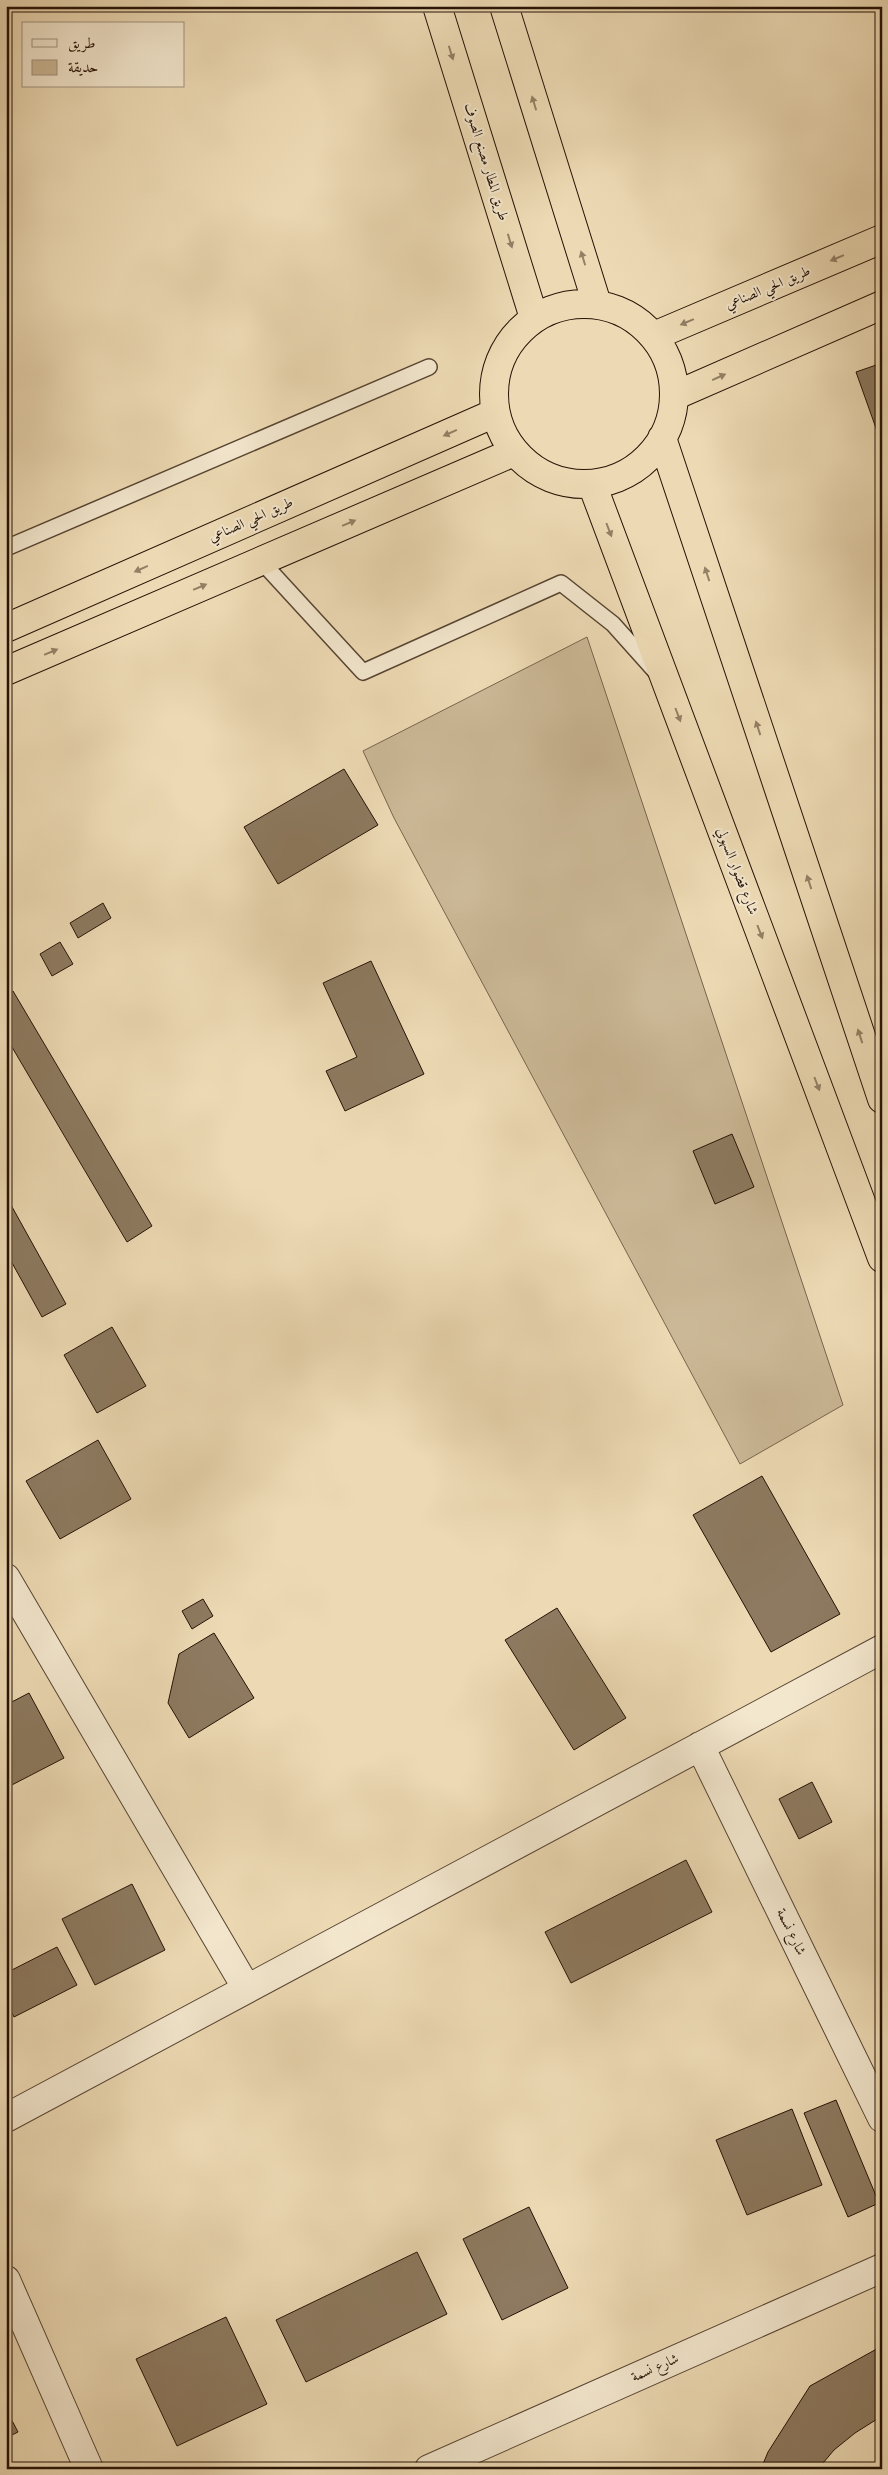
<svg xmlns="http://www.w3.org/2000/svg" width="888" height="2475" font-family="'Old Standard TT',Amiri,serif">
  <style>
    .green { fill: #cbb896; stroke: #78654e }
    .building { fill: #8d7a60; stroke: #251205 }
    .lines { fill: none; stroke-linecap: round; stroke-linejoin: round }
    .service-casing { stroke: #574431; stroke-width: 18 }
    .minor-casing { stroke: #574431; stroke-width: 30 }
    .trunk-casing { stroke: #251205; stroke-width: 30 }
    .service { stroke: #f3e7ce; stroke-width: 15 }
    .minor { stroke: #f3e7ce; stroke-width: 28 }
    .trunk { stroke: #eddab4; stroke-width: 28 }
    .oneway { fill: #938065 }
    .labels { text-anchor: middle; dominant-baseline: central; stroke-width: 4; stroke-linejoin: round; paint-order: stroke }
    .street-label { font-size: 14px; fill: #251205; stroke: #f3e7ce }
  </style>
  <rect width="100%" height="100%" fill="#eddab4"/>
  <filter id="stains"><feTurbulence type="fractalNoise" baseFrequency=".004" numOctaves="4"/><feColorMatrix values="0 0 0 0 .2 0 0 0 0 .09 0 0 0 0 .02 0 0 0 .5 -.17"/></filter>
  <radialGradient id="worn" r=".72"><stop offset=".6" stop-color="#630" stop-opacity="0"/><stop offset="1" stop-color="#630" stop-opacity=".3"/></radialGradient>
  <!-- green -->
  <path class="green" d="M587,637L843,1405L740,1464L394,818L363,751Z"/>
  <!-- building -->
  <path class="building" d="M882,363V445L856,372Z
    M344,769L378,825L278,884L244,827Z
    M103,903L111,918L78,938L70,923Z
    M60,942L73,964L52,976L40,954Z
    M371,961L424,1074L345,1111L326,1071L357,1057L323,983Z
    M13,991L152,1226L127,1242L6,1037V995Z
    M732,1134L754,1187L715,1204L693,1151Z
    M6,1196L66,1304L42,1317L6,1252Z
    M112,1327L146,1386L97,1413L64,1355Z
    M98,1440L131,1499L60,1539L26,1481Z
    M762,1476L840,1614L771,1652L693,1515Z
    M203,1599L213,1616L192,1629L182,1611Z
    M557,1608L626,1718L574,1750L505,1640Z
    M214,1633L254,1698L189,1738L168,1703L179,1654Z
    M29,1693L64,1758L6,1788V1705Z
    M812,1782L832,1822L799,1839L779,1799Z
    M686,1860L712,1912L571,1983L545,1932Z
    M132,1884L165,1950L95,1985L62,1919Z
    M57,1947L77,1985L14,2017L6,2002V1973Z
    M836,2100L879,2203L848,2217L804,2113Z
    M792,2109L822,2185L747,2215L716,2140Z
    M529,2207L568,2288L502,2320L463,2239Z
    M417,2252L447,2314L306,2382L276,2320Z
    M226,2317L267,2404L177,2446L136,2359Z
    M882,2346V2416L855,2433L834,2450L818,2469H761L768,2452L810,2386Z
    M6,2409L18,2432L6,2438Z"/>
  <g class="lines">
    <!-- service casing -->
    <g class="service-casing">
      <path id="service" d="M6,548L429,367
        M261,561L363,672L561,583L613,624L655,671"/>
    </g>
    <!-- minor casing -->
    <g class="minor-casing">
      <path id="minor" d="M6,1578L247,1989
        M700,1746L882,2118
        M6,2118L882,1649
        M6,2280L89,2469
        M429,2469L882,2268"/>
    </g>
    <!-- trunk casing -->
    <g class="trunk-casing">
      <path id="trunk" d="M437,6L534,318
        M504,6L597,304
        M494 394a90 90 0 1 1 180 0a90 90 0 1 1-180 0Z
        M654,336L882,239
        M674,396L882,305
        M662,438L882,1099
        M592,484L882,1258
        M6,628L495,413
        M6,671L514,452"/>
    </g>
    <!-- service -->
    <use href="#service" class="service"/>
    <!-- minor -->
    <use href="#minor" class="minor"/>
    <!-- trunk -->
    <use href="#trunk" class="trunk"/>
  </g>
  <!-- one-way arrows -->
  <defs><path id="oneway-solid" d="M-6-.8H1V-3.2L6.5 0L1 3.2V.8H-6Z" transform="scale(1.25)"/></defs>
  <g class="oneway">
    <use href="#oneway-solid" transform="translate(451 53) rotate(73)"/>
    <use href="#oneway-solid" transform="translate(534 103) rotate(-107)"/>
    <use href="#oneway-solid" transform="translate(510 241) rotate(73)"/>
    <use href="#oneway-solid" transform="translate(583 258) rotate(-107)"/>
    <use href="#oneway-solid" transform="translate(837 258) rotate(157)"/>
    <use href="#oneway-solid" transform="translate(687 322) rotate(157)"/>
    <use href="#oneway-solid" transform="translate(719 377) rotate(-24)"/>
    <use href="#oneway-solid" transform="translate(450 433) rotate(156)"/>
    <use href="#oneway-solid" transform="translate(349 523) rotate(-23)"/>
    <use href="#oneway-solid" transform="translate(609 530) rotate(69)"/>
    <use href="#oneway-solid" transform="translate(141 569) rotate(156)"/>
    <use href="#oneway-solid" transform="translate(707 574) rotate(-108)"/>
    <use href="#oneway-solid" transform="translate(200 587) rotate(-23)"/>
    <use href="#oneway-solid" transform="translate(51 652) rotate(-23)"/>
    <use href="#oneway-solid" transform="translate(678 715) rotate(69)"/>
    <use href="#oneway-solid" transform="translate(758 728) rotate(-108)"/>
    <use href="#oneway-solid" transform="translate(809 882) rotate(-108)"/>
    <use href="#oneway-solid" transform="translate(760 932) rotate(69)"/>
    <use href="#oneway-solid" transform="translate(860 1036) rotate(-108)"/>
    <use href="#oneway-solid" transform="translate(817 1084) rotate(69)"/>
  </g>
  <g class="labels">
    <!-- street labels -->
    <g class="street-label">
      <text transform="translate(486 162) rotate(73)">طريق المطار مصنع الصوف</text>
      <text transform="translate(768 288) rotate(-23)">طريق الحي الصناعي</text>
      <text transform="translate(251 520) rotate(-24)">طريق الحي الصناعي</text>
      <text transform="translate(737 871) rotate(69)">شارع قضوار السهولي</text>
      <text transform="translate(791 1932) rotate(64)">شارع نسمة</text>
      <text transform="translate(655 2368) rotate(-24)">شارع نسمة</text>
    </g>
  </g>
  <!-- margin -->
  <rect width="888" height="2475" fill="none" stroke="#eddab4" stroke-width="25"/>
  <rect x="8" y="8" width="873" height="2460" fill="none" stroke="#251205" stroke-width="2.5"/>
  <rect x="12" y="12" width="863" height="2450" fill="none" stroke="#251205"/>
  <!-- legend -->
  <rect x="22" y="22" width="162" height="65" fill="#f3e7ce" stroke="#a1927e"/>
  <rect x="32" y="39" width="25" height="8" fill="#f3e7ce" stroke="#a1927e"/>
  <text x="68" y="48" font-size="15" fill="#251205">طريق</text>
  <rect x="32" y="60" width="25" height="15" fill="#cbb896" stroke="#a1927e"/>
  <text x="68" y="72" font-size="15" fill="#251205">حديقة</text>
  <rect width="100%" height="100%" filter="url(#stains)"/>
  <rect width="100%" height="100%" fill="url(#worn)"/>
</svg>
